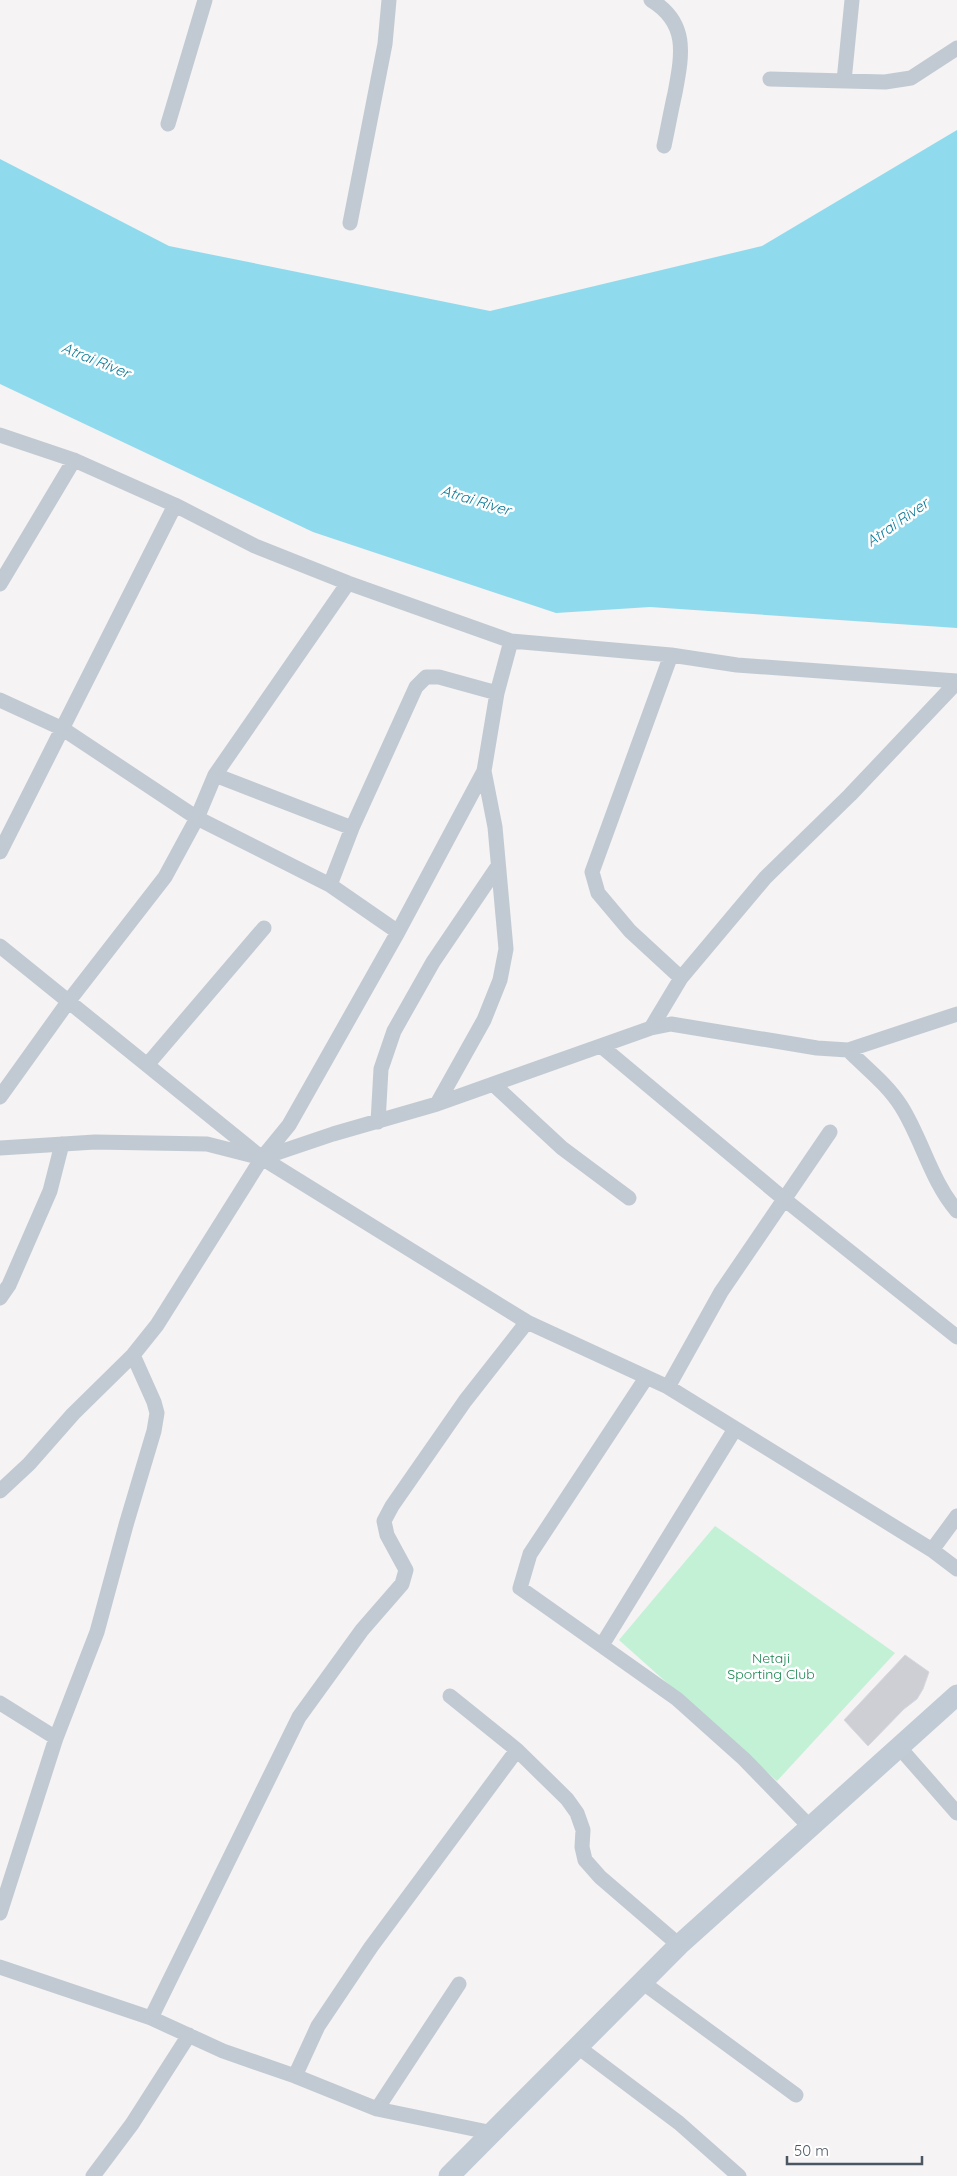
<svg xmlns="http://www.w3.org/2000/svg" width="957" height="2176" font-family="Quicksand,sans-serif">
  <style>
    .green { fill: #c3f1d5 }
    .water { fill: #90daee }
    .building { fill: #cdcfd5; stroke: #d7d9de }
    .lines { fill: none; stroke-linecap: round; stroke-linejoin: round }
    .street { stroke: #c1cad2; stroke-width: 15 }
    .secondary { stroke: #c1cbd6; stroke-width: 21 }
    .labels { text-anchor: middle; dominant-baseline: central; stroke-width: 5; stroke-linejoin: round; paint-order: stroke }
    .park-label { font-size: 14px; fill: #17864f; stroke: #fff }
    .water-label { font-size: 15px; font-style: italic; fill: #0c7c9b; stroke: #fff }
  </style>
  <rect width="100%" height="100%" fill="#f5f3f3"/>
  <!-- green -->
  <path class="green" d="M715,1526L895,1653L777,1781L619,1640Z"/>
  <!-- water -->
  <path class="water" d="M957,130V628L650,607L556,613L313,532L0,384V159L169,246L490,311L762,246Z"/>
  <!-- building -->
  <path class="building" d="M905,1655L929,1672L923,1689L917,1699L904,1709L868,1746L844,1720Z"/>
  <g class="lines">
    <!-- street -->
    <path class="street" d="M651,0C689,23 682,55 675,93C671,110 668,128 664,146
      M770,79L885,82L911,78L957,48
      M844,81L852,0
      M168,124L205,0
      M350,223L385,44L389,0
      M0,435L74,460L175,505L255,546L348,583L511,641L671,655L737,665L957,681
      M0,584L74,460
      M671,655L592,872L598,893L630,931L681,978
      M0,700L63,729L197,818L330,885L398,932
      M215,775L352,828
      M0,852L175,505
      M330,885L352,828L416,687L426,677H439L497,693
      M0,946L262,1158L527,1322L668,1387L932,1550L957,1569
      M651,1028L681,978L765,878L850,795L957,682
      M601,1046L784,1199L957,1337
      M848,1050C866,1068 887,1084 901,1106C922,1139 931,1181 957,1211
      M147,1065L264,928
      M493,1084L562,1148L629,1198
      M0,1097L68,1002L165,877L197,818L215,775L348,583
      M437,1104L484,1020L500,980L506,949L495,827L484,771L497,693L511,641
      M378,1122L381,1069L394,1031L433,962L498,866
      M0,1148L95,1142L207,1144L262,1158L333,1134L437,1104L651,1028L671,1024L817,1048L848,1050L957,1014
      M0,1298L9,1285L50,1191L62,1144
      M646,1378L530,1554L520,1588L677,1699L744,1759L810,1827
      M668,1387L721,1292L830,1132
      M0,1491L29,1464L73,1414L133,1355L157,1325L262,1158L289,1125L398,932L484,771
      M932,1550L957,1516
      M602,1645L735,1429
      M450,1696L517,1750L567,1799L577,1813L583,1830L582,1847L585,1860L600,1877L679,1945
      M0,1703L56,1738
      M899,1747L957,1813
      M0,1913L56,1738L97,1632L126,1525L154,1431L157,1413L154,1402L133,1355
      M0,1967L151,2018L223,2051L295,2076L377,2109L493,2133
      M642,1982L796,2095
      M151,2018L299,1717L362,1630L402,1584L406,1570L387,1535L384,1521L392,1506L465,1401L527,1322
      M578,2047L679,2123L739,2176
      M295,2076L318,2026L371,1947L517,1750
      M377,2109L459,1984
      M93,2176L132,2124L189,2035"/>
    <!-- secondary -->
    <path class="secondary" d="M449,2176L679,1945L957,1695"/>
  </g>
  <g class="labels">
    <!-- park labels -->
    <g class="park-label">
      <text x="771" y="1658">Netaji<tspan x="771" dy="16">Sporting Club</tspan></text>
    </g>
    <!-- water labels -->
    <g class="water-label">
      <text transform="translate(96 360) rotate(22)">Atrai River</text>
      <text transform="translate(476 500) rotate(17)">Atrai River</text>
      <text transform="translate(897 522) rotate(-35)">Atrai River</text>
    </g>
  </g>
  <!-- scale -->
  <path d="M787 2156v8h135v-8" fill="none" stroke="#4a5661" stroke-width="2.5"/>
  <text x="794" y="2156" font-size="15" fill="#4a5661" stroke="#ffffff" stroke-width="4" paint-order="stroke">50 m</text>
</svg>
